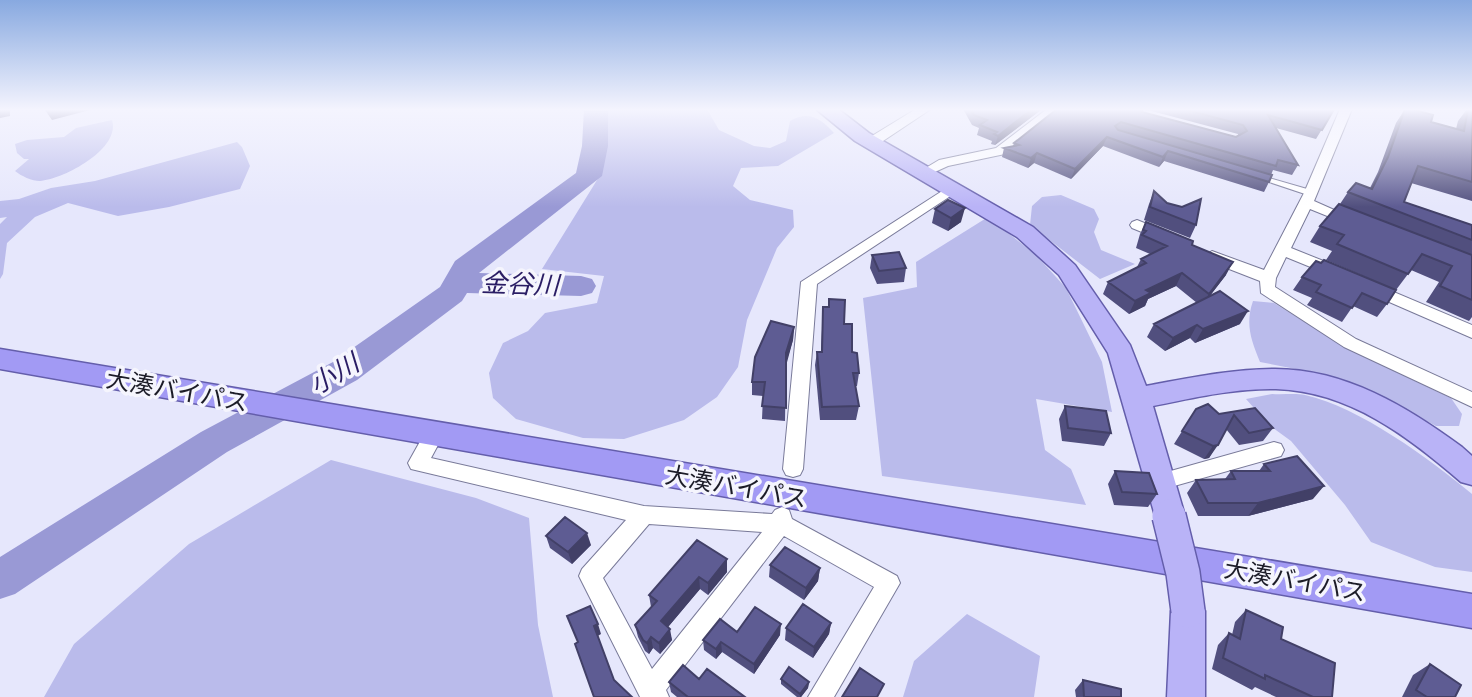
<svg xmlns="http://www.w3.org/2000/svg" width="1472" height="697" font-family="'Roboto Serif','Noto Sans JP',serif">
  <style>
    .green { fill: #babbeb }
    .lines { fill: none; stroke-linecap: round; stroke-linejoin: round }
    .river { fill: #9999d5; fill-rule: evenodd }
    .service-casing { stroke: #797a99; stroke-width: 2 }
    .minor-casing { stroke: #797a99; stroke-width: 2 }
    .primary-casing { stroke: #645eab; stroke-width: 3 }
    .trunk-casing { stroke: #645eab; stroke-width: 3 }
    .service { fill: #fff; fill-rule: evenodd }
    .minor { fill: #fff; fill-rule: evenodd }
    .primary { fill: #b9b3f7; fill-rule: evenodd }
    .trunk { fill: #a29af4; fill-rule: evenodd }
    .primary-bridge-casing { stroke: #645eab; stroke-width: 36; stroke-linecap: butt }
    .primary-bridge { stroke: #b9b3f7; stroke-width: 33 }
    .wall { fill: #514f7e; fill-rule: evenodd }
    .shaded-wall { fill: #424067 }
    .building { fill: #5e5c93; stroke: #424067; stroke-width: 2 }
    .labels { text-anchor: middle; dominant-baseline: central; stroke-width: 7; stroke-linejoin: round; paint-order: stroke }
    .street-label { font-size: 24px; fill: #1c1c28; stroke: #f5f5fd }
    .water-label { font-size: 26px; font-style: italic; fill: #2a1d64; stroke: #f5f5fd }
  </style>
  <rect width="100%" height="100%" fill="#e6e7fc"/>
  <!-- green -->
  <path class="green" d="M584,109H707L719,130L754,146L770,148L786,141L790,121C808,110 821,118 834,133L778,166L741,168L733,186L750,200L793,210L794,227L777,248L747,320L738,367L717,397L684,420L624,439L583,438L516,419L493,398L489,373L503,343L528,331L545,313L597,303L604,276L542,269L602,172L599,136Z
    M112,120C121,149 64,179 40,181C32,181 21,176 15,171L29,159H24L17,153L15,144L27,140L64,137L76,128Z
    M237,142L242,147L250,166L240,189L169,207L118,216L68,203L35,217L7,243L3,274L0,279V224L7,217L0,218V201L19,199L51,188L95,181Z
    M1061,195L1094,209L1099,219L1094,232L1101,250L1135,264L1100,279L1030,225L1032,206L1042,197Z
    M988,217L1036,255L1066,288L1102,362L1112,412L1036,399L1045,450L1071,469L1086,505L882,476L863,298L917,287L916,262Z
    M1253,301L1274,303L1352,351L1451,398L1462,414L1459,426H1436L1371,391L1316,373L1260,362C1251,340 1245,324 1253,301Z
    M1272,394C1283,395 1295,393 1305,395C1359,407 1430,459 1472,494V572L1435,567L1371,542L1345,505L1291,441L1269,425L1246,399Z
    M331,460L476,498L529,518L538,625L553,697H44L74,644L189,544Z
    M967,614L1040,656L1034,697H903L914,661Z"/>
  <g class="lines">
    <!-- river -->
    <path class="river" d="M584,109H608V146L602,176L479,273L581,276L592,279L596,286L592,293L581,296L467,293L462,301L357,380L227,452L15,594L0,599V557L201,432L333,362L440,287L455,261L576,173L582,146Z"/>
    <!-- service casing -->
    <g class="service-casing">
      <path id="service" d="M1259,175L1314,191L1315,193L1314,195H1308L1257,178L1256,177Z"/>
    </g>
    <!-- minor casing -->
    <g class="minor-casing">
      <path id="minor" d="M916,109H931L877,145H867V139Z
        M1047,109H1062L1005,154L948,166L926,176L919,172L939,160L996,148Z
        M1340,109H1352L1314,201L1359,221L1352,226L1310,209L1291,248L1341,268L1343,272L1335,277L1286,257L1276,278L1275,287L1356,339L1472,392V407L1344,347L1261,293L1260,281L1206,260L1204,256L1212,251L1264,270L1304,193Z
        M953,184L958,185V191L817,284L803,469L800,475L793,477L786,475L783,469L801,282Z
        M1137,220L1169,233L1172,236L1164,241L1132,228L1130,225L1132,222Z
        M1370,282L1472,325V338L1364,291L1362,287L1364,283Z
        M434,426L441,429L444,434L431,458L644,506L772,514L775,510L782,507L789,510L792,519L897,576L900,583L834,697H808L874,587L784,536L666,690L669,697H640L579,576L582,569L626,520L411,469L408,463L427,429ZM649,524L762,532L652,669L603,578Z
        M1274,442L1281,444L1284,450L1281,456L1160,490L1153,488L1150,482L1153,476L1160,474Z"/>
    </g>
    <!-- primary casing -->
    <g class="primary-casing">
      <path id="primary" d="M816,109H838L869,133L1033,227L1075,265L1130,345L1146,386C1189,378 1232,369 1275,369C1345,369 1408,407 1462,447L1472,456V485L1461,482C1409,437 1349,391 1276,389C1235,388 1193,398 1153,406L1185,516L1180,526L1169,530L1158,526L1108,353L1059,275L1017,237L855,141Z
        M1188,595L1200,600L1205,611V697H1167L1171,611L1176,600Z"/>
    </g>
    <!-- trunk casing -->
    <g class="trunk-casing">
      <path id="trunk" d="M0,349L1472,594V628L0,369Z"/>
    </g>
    <!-- service -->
    <use href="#service" class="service"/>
    <!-- minor -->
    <use href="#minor" class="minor"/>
    <!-- primary -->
    <use href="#primary" class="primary"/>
    <!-- trunk -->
    <use href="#trunk" class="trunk"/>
    <!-- primary-bridge casing -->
    <g class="primary-bridge-casing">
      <path id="primary-bridge" d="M1169,516L1183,573L1188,611"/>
    </g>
    <!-- primary-bridge -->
    <use href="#primary-bridge" class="primary-bridge"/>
  </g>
  <!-- wall -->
  <path class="wall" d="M963,109H1042L995,145L991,144L992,141L977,135L979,128L972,125Z
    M1057,109H1328L1333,111L1316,139L1276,128L1298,165L1292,175L1273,170L1271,175L1269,182L1264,192L1164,161L1159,167L1103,146L1071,179L1034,163L1028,168L1002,157L1004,148L1013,146L1014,143ZM1144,109L1238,134V136L1236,137L1142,112V110Z
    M1405,109L1431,122L1456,129L1458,121L1467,109H1472V201L1411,183L1404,202L1472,225V317L1469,321L1426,302L1439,282L1411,270L1396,290L1326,260L1332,251L1310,242L1320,226L1340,204L1348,192L1370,188L1378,172L1396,123Z
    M1154,191L1167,203L1196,225L1190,238L1144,220L1149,204Z
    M935,209L961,222L948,231L932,223Z
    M1146,222L1192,245L1226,275L1209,297L1240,324L1195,343L1190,338L1165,351L1147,337L1154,324L1197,303L1176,286L1148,299L1145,306L1129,314L1103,294L1108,282L1137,267L1141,259L1150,254L1136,248L1140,234Z
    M872,255L906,268L904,282L877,284L870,268Z
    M1316,261L1387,304L1377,317L1353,306L1342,322L1307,305L1312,298L1293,290L1302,277Z
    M823,307L844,324L859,373L857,386H855L859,406L856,420H820L815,365L817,352H821Z
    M794,327L793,340L786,363L785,421L762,419L763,396L752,395V382Z
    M1065,406L1111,433L1104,446L1062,441L1059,419Z
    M1255,408L1273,428L1263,441L1239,445L1226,429L1209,458L1204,459L1174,444L1196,409L1219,414Z
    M1264,464L1313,499L1248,516H1198L1187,493L1196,480L1225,479L1231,471H1259Z
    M1115,471L1157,494L1148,507L1114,505L1108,484Z
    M546,536L591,545L572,564L550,548Z
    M727,559V572L708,595L700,589L668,627L672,640L660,654L653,648L649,654L645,651L638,637L635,625L651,607L649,595Z
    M770,565L820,568L818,581L804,600L769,577Z
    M1246,610L1281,639L1332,697H1276L1255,687L1252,690L1212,669L1218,645L1229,633L1232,635L1235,622Z
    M831,623L829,634L813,658L785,640L786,628Z
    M737,632L780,635L754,674L722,652L716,659L704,650L703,640Z
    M1430,664L1455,697H1402L1413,675Z
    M699,679L745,697H677L671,692L669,682Z
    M781,679L809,682L808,688L801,697H797L781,684Z
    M1083,680L1121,697H1076L1075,690Z"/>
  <!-- shaded-wall -->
  <path class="shaded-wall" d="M0,109H10V116L0,118Z
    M49,109H89L90,110L52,120L45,110Z
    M1032,109H1042L995,145L998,136Z
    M1107,137L1103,146L1071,179L1075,169Z
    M1168,151L1164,161L1159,167L1163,157Z
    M1037,153L1034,163L1028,168L1031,158Z
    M965,208L961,222L948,231L951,218Z
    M1233,262L1226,275L1202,306L1209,294Z
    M1182,273L1176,286L1148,299L1145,306L1129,314L1135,301L1146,290Z
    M1248,311L1240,324L1195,343L1203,329Z
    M1197,325L1190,338L1165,351L1173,338Z
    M794,327L793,340L786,366V353Z
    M1218,445L1209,458L1204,459L1213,446Z
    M1324,486L1313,499L1248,516L1258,503Z
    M587,533L591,545L572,564L568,552Z
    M727,559V572L708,595V583Z
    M820,568L818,581L804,600L806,588Z
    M699,577L700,589L663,633L661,621Z
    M831,623L829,634L813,658L814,647Z
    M598,624L601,634L596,637L594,626Z
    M781,624L780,635L754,674V664Z
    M670,629L672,640L660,654L659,643Z
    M651,637L653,648L649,654L647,643Z
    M721,642L722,652L716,659V649Z
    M809,682L808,688L801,697H800V694Z"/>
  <!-- building -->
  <path class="building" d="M971,109H1032L998,136L994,134L997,132L980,125L987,120L974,115Z
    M1057,109H1142V112L1236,137L1247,131L1243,125L1184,109H1328L1333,111L1322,130L1268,115L1298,165L1278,160L1276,166L1121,122L1115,126L1118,130L1272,175L1269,182L1168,151L1163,157L1107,137L1075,169L1037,153L1031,158L1004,148L1019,145L1014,143Z
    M1405,109H1411L1433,115L1431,122L1464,131L1468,109H1472V182L1418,166L1404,202L1472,225V240L1348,192L1356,183L1372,189L1388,157Z
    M1154,191L1167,203L1182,207L1201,199L1196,225L1150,207Z
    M948,200L965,208L951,218L935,209Z
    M1339,204L1472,255V300L1440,286L1452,266L1422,254L1408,274L1337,244L1344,235L1320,226Z
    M1146,222L1193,241L1192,245L1233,262L1209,294L1182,273L1146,290L1151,293L1135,301L1108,282L1146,263L1141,259L1167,246L1142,235L1146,231L1143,230Z
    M899,252L906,268L879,271L872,255Z
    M1324,260L1396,290L1387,304L1362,293L1352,308L1316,292L1321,285L1302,277L1316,261L1321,263Z
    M1220,291L1248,311L1203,329L1197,325L1173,338L1154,324Z
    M829,299L845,300L844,324H852V352L857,353L859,373H853L859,406L822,407L817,352H822L823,307H829Z
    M771,321L794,327L786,353V408L762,406L765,382H752L755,357Z
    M1208,404L1219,414L1255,408L1273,428L1249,433L1234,415L1218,445L1213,446L1182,431L1196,409Z
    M1065,406L1106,411L1111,433L1068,428Z
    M1297,456L1324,486L1258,503H1208L1196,480L1235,479L1231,471H1270L1264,464Z
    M1115,471L1149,473L1157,494L1122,492Z
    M565,517L587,533L568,552L546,536Z
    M697,540L727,559L708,583L699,577L661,621L670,629L659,643L651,637L647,643L643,640L635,625L657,601L649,595Z
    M785,547L820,568L806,588L770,565Z
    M803,604L831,623L814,647L786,628Z
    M590,606L598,624L594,626L614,680L632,697H594L575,644L578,642L567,616Z
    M755,607L781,624L754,664L721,642L716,649L703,640L720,619L737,632Z
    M1246,610L1283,627L1281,639L1335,663L1332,697H1313L1265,675V679L1223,658L1229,633L1240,639Z
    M1430,664L1461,685L1455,697H1427L1416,690Z
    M683,665L699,679L707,669L745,697H688L669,682Z
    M789,667L809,682L800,694L781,679Z
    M860,668L884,684L877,697H842Z
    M1083,680L1121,689V697H1084Z"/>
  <!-- sky -->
  <linearGradient id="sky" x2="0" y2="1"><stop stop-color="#88a9e0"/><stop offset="0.53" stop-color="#f4f4fe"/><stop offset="1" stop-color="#f4f4fe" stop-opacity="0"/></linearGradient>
  <rect width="1472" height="207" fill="url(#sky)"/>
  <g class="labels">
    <!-- street labels -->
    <g class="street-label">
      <text transform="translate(177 391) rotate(10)">大湊バイパス</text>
      <text transform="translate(736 487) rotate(10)">大湊バイパス</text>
      <text transform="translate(1295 581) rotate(10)">大湊バイパス</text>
    </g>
    <!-- water labels -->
    <g class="water-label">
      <text transform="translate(520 284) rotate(2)">金谷川</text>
      <text transform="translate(334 374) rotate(-31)">小川</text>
    </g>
  </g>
</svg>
